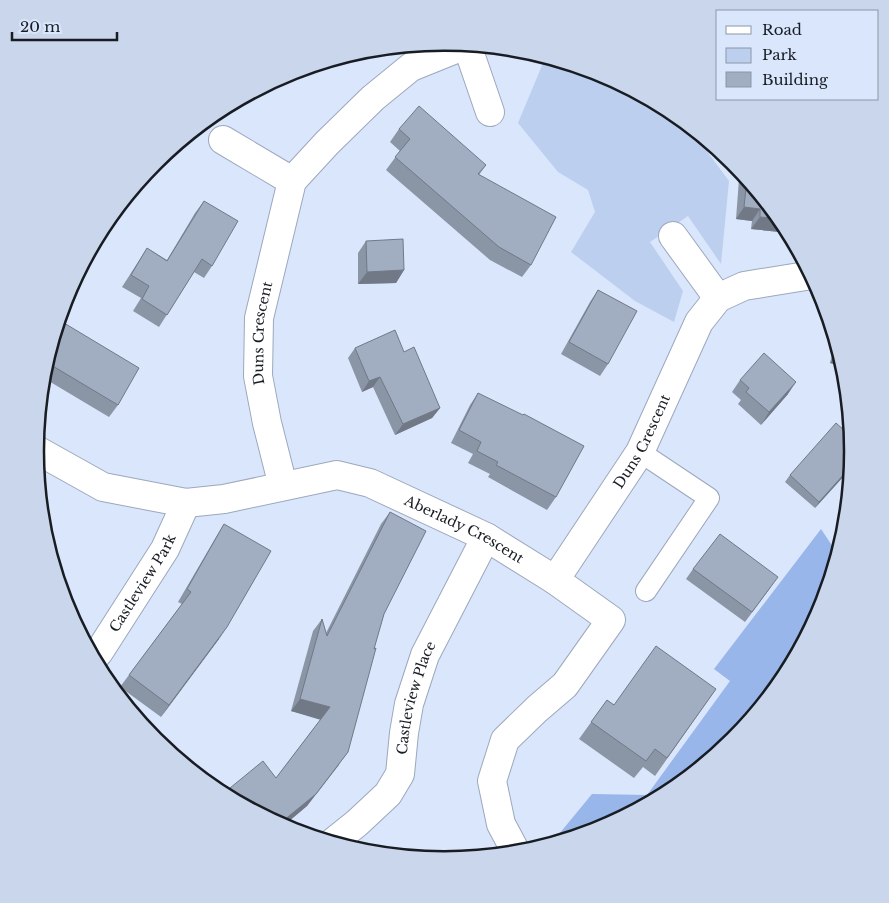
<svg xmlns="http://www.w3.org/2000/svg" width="889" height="903" font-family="'Libre Baskerville',serif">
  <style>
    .green { fill: #bdcfef }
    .forest { fill: #98b6ea }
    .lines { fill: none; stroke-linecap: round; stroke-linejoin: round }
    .lane-casing { stroke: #9ca8bc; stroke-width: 22 }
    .street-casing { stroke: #9ca8bc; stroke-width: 30 }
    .lane { stroke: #fff; stroke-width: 20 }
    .street { stroke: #fff; stroke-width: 28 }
    .wall { fill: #8a95a6 }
    .shaded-wall { fill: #717987 }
    .building { fill: #a1adc1; stroke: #717987 }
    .labels { text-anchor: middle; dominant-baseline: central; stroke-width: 4.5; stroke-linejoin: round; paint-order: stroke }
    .street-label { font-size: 14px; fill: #181d24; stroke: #dae6fc }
    .rim { fill: none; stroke: #181d24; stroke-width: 2.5 }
  </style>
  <rect width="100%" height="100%" fill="#dae6fc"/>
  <!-- green -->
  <path class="green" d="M546,56L601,73L672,111L685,122L729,181L721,264L688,216L650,242L683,291L674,322L635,301L571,252L595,212L588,190L558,172L518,123Z"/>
  <!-- forest -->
  <path class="forest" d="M821,529L839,556L823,608L785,679L734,741L672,792L601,830L550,845L592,794L647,795L730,681L714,669Z"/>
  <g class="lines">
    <!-- lane casing -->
    <g class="lane-casing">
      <path id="lane" d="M640,452L709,498L646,591"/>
    </g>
    <!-- street casing -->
    <g class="street-casing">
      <g id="street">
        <path d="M467,45L490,112"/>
        <path d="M223,140L292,181"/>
        <path d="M673,236L718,298"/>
        <path id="s1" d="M35,449L103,487L186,503L224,499L337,475L370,483L486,537L555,580L611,620L565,685L537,709L505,740L492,781L501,824L517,854"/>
        <path id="s2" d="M283,486L267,423L258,376L259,318L292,181L327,143L373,98L411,67L468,44"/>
        <path id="s3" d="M555,580L640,452L699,322L718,298L744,286L812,275"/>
        <path id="s4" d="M93,659L99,652L165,549L186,503"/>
        <path id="s5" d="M332,843L357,823L388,794L400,774L404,733L409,704L425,655L486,537"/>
      </g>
    </g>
    <!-- lane -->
    <use href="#lane" class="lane"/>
    <!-- street -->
    <use href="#street" class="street"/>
  </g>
  <!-- wall -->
  <path class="wall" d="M399,129L486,165L479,175L531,265L522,277L490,260L386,170L400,151L390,142Z
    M744,173L785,224L790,233L751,229L752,221L736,219L739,179Z
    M204,201L212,266L204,278L194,272L159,327L133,311L141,298L122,287L147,248L167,260L195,213Z
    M366,241L404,270L396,283L358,284V253Z
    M598,290L608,364L600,376L561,354L590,302Z
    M59,320L118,405L109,417L42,377L43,371Z
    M836,339L845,367L830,363Z
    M355,348L404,352L440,408L432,418L395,435L373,387L362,392L348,358Z
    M740,380L788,394L761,425L738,404L741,400L732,392Z
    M478,393L556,497L547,510L488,477L490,474L468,463L473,454L451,443L470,405Z
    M853,466L815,508L785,482L790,475Z
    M390,512L384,614L339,765L307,806L282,827L224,796L230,788L276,778L321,719L291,711L313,631L322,619L326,633L381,524Z
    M224,524L219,639L161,717L120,687L182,604L178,602L216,537Z
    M693,569L771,587L745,622L686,579Z
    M716,689L655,776L643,767L634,778L579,739L607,700L614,705Z"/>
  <!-- shaded-wall -->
  <path class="shaded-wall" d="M316,65L306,71L309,67Z
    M744,207L760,209L752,221L736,219Z
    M760,217L781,219L785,224L790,233L751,229Z
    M404,270L396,283L358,284L367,272Z
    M835,357L842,359L845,367L830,363Z
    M380,377L373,387L362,392L369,381Z
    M796,382L788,394L761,425L769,412Z
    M440,408L432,418L395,435L403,424Z
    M853,464V466L815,508L819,502Z
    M227,627L219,639L161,717L169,705Z
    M300,699L330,707L321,720L291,711Z
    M348,752L307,806L282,827L278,825Z"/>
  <!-- building -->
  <path class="building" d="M419,106L486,165L478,174L556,217L531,265L499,247L395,157L410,139L399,129Z
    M747,178L781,219L760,217V209L744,207Z
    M204,201L238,221L212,266L202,259L167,315L142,299L149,286L131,275L147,248L167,261Z
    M403,239L404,270L367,272L366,241Z
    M598,290L637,311L608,364L569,342Z
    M59,320L139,368L118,405L46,362L49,356L48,355Z
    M395,330L404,352L414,347L440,408L403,424L380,377L369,381L355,348Z
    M838,344L842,359L835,357Z
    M764,353L796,382L769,412L746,392L749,388L740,380Z
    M478,393L523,415L524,414L584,446L556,497L496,465L498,462L477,451L481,442L459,430Z
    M836,423L853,438L854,452L853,464L819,502L790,475Z
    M390,512L426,531L384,614L374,649L376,648L348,752L316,794L278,825L233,801L238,797L230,788L263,761L276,778L330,707L300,699L322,619L327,636Z
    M224,524L271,551L227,627L169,705L129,675L191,592L187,589Z
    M720,534L778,577L752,612L693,569Z
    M58,582L68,587L63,598Z
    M656,646L716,689L667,758L655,749L646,761L591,722L607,700L614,705Z"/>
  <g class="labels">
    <!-- street labels -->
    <g class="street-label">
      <text stroke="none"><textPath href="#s2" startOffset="156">Duns Crescent</textPath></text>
      <text stroke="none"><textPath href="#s3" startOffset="164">Duns Crescent</textPath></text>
      <text stroke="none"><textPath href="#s1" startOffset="455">Aberlady Crescent</textPath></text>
      <text stroke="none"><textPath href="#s4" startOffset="91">Castleview Park</textPath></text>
      <text stroke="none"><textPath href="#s5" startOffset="176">Castleview Place</textPath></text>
    </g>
  </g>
  <!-- crop -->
  <path d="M0 0H889V903H0ZM44 451a400 400 0 1 1 800 0a400 400 0 1 1-800 0Z" fill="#cad6eb" fill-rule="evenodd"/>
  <path class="rim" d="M44 451a400 400 0 1 1 800 0a400 400 0 1 1-800 0Z"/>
  <!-- legend -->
  <rect x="716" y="10" width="162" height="90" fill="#dae6fc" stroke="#8c96a6"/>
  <rect x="726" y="26" width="25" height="8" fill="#ffffff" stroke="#8c96a6"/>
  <text x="762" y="35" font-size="15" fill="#181d24">Road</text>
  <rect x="726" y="48" width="25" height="15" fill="#bdcfef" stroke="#8c96a6"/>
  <text x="762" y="60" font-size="15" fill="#181d24">Park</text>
  <rect x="726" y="72" width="25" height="15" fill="#a1adc1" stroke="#8c96a6"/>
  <text x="762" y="85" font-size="15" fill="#181d24">Building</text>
  <!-- scale -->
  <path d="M12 32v8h105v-8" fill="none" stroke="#181d24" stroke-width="2.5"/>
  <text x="20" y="32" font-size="15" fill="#181d24" stroke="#dae6fc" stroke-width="4" paint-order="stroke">20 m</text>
</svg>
